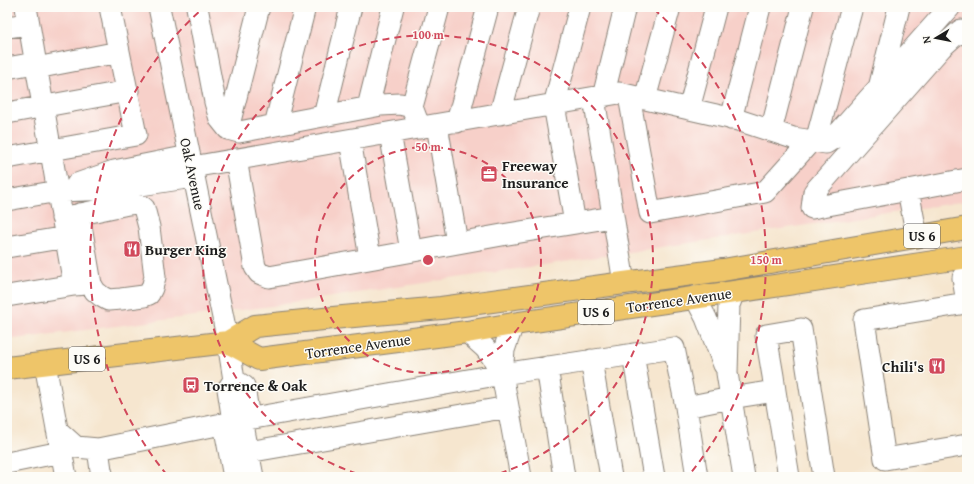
<svg xmlns="http://www.w3.org/2000/svg" width="974" height="484" font-family="'Gentium Book Plus',serif">
  <style>
    .built { fill: #f7d0c9 }
    .lines { fill: none; stroke-linecap: round; stroke-linejoin: round }
    .minor-casing { stroke: #898176; stroke-width: 23 }
    .major-casing { stroke: #898176; stroke-width: 24 }
    .minor { stroke: #fff; stroke-width: 21 }
    .major { stroke: #eec569; stroke-width: 22 }
    .ring { fill: none; stroke: #d1495b; stroke-width: 2; stroke-dasharray: 7 5 }
    .labels { text-anchor: middle; dominant-baseline: central; stroke-width: 3; stroke-linejoin: round; paint-order: stroke }
    .shield { fill: #fdfcf7; stroke: #605f5e; stroke-width: 1 }
    .shield-label { font-size: 14px; font-weight: bold; fill: #1c1c1c }
    .poi-label { font-size: 15px; font-weight: bold; fill: #1c1c1c; stroke: #fdfcf7; text-anchor: start }
    .street-label { font-size: 15px; fill: #1c1c1c; stroke: #fdfcf7 }
    .centre { fill: #d1495b; stroke: #fdfcf7; stroke-width: 2 }
    .ring-label { font-size: 12px; text-anchor: middle; font-weight: bold; fill: #d1495b; stroke: #fdfcf7; stroke-width: 3; stroke-linejoin: round; paint-order: stroke }
  </style>
  <rect width="100%" height="100%" fill="#fdfcf7"/>
  <filter id="ink" filterUnits="userSpaceOnUse"><feTurbulence type="fractalNoise" baseFrequency=".025" numOctaves="2"/><feDisplacementMap in="SourceGraphic" scale="8" xChannelSelector="R" yChannelSelector="G"/><feConvolveMatrix kernelMatrix="1 2 1 2 8 2 1 2 1" color-interpolation-filters="sRGB"/></filter>
  <filter id="wash" filterUnits="userSpaceOnUse"><feTurbulence type="fractalNoise" baseFrequency=".012" numOctaves="4" result="noise"/><feDisplacementMap in="SourceGraphic" scale="16" xChannelSelector="R" yChannelSelector="G"/><feGaussianBlur stdDeviation="0.9" result="paint"/><feColorMatrix in="noise" values="0 0 0 0 0 0 0 0 0 0 0 0 0 0 0 0 0 1.4 0 .05"/><feComposite in="paint" operator="in"/></filter>
  <g filter="url(#wash)">
    <rect width="100%" height="100%" fill="#f6e6cf"/>
    <!-- built -->
    <path class="built" d="M7,7H967V201L265,307L7,340Z"/>
  </g>
  <g filter="url(#ink)">
    <g class="lines">
      <!-- minor casing -->
      <g class="minor-casing">
        <path id="minor" d="M159,7L228,342L234,380L228,389L232,415L242,420
          M197,7L215,102L220,119L228,129L239,132L381,105L400,104L412,107L420,128
          M7,27L29,24
          M967,35L961,30L941,48L814,192L812,208L967,179
          M7,68L35,63
          M36,68L119,52
          M880,84L899,7
          M629,96L650,213L765,192L811,141
          M603,97L625,7
          M594,98L624,283
          M645,99L670,7
          M368,107L393,7
          M412,107L439,7
          M689,109L716,7
          M7,113L128,91
          M500,114L529,7
          M324,116L351,7
          M731,119L760,7
          M457,122L488,7
          M275,125L305,7
          M437,125L457,243
          M228,129L259,7
          M771,131L803,7
          M390,133L411,251
          M350,140L370,258
          M816,141L852,7
          M7,158L136,135L110,7
          M236,159L255,267L259,273L269,277L502,235L613,217
          M192,167L619,93L738,120L793,138L826,143L834,138L950,7
          M77,184L114,171L189,156
          M908,190L917,237
          M7,200L58,191L114,189L193,177
          M79,214L91,284
          M62,218L128,204L137,203L144,208L149,227L155,277L152,288L149,294L144,296L121,299L108,300L101,296L95,291L91,284H87L74,285
          M575,223L554,105L580,7
          M7,247L66,237
          M967,273L963,278L967,303
          M7,296L74,285L26,7
          M695,297L706,318L724,365
          M966,303L864,320L885,459L967,445
          M513,324L504,350L502,374L521,477
          M467,332L485,348L493,358L502,374
          M633,354L654,477
          M591,360L611,477
          M45,364L66,477
          M547,367L564,477
          M234,380L244,386L248,412L242,420L253,477
          M775,391L789,477
          M686,407L697,477
          M224,424L234,477
          M57,430L76,447L98,449L242,420L502,374L674,348L686,407L731,398L727,373L729,305L734,292
          M98,449L101,470L103,477
          M248,452L508,407
          M7,463L61,452
          M744,477L731,398L775,391L773,376L766,335L801,329L824,477"/>
      </g>
      <!-- major casing -->
      <g class="major-casing">
        <path id="major" d="M228,342L259,359L467,332L513,324L734,292L967,257
          M7,368L228,342L255,326L343,317L441,308L624,283L723,270L967,228"/>
      </g>
      <!-- minor -->
      <use href="#minor" class="minor"/>
      <!-- major -->
      <use href="#major" class="major"/>
    </g>
  </g>
  <!-- distance rings -->
  <g class="ring">
    <circle cx="428" cy="260" r="113"/>
    <path d="M368 477A225 225 0 1 1 488 477"/>
    <path d="M167 475A338 338 0 0 1 202 9M654 9A338 338 0 0 1 689 475"/>
  </g>
  <!-- icons -->
  <defs>
    <g id="office-square" transform="scale(0.9)"><rect x="-9" y="-9" width="18" height="18" rx="4" fill="#d1495b" stroke="#fdfcf7"/><path d="M-6-3h4V-5.5h4V-3h4V5H-6ZM-1-4.5V-3h2v-1.5ZM-6 0V1H6V0Z" fill="#fff"/></g>
    <g id="restaurant-square" transform="scale(0.9)"><rect x="-9" y="-9" width="18" height="18" rx="4" fill="#d1495b" stroke="#fdfcf7"/><path d="M-5-6h1v4h1v-4h1v4h1v-4h1v5L-1.5 .5V6h-2V.5L-5-1ZM5-6V6H3V1.5H1.5Q1.5-4 5-6Z" fill="#fff"/></g>
    <g id="bus-square" transform="scale(0.9)"><rect x="-9" y="-9" width="18" height="18" rx="4" fill="#d1495b" stroke="#fdfcf7"/><path d="M-5-6H5V4H4V6H2V4H-2V6H-4V4H-5ZM-3.5-4V0h7V-4ZM-3.5 1.2v1.5H-2V1.2ZM2 1.2v1.5H3.5V1.2Z" fill="#fff"/></g>
  </defs>
  <g fill-rule="evenodd">
    <use href="#office-square" x="489" y="174"/>
    <use href="#restaurant-square" x="132" y="249"/>
    <use href="#restaurant-square" x="937" y="366"/>
    <use href="#bus-square" x="191" y="385"/>
  </g>
  <g class="labels">
    <!-- shield labels -->
    <g class="shield">
      <rect x="904" y="224" width="36" height="24" rx="3"/>
      <rect x="578" y="300" width="36" height="24" rx="3"/>
      <rect x="69" y="347" width="36" height="24" rx="3"/>
    </g>
    <g class="shield-label">
      <text x="922" y="236">US 6</text>
      <text x="596" y="312">US 6</text>
      <text x="87" y="359">US 6</text>
    </g>
    <!-- poi labels -->
    <g class="poi-label">
      <text x="502" y="165">Freeway<tspan x="502" dy="17">Insurance</tspan></text>
      <text x="145" y="249">Burger King</text>
      <text x="924" y="366" text-anchor="end">Chili's</text>
      <text x="204" y="385">Torrence &amp; Oak</text>
    </g>
    <!-- street labels -->
    <g class="street-label">
      <text transform="translate(193 174) rotate(78)">Oak Avenue</text>
      <text transform="translate(679 300) rotate(-8)">Torrence Avenue</text>
      <text transform="translate(358 346) rotate(-8)">Torrence Avenue</text>
    </g>
  </g>
  <circle cx="428" cy="260" r="6" class="centre"/>
  <g class="ring-label">
    <text x="428" y="39">100 m</text>
    <text x="428" y="151">50 m</text>
    <text x="766" y="264">150 m</text>
  </g>
  <!-- margin -->
  <rect width="974" height="484" fill="none" stroke="#fdfcf7" stroke-width="24"/>
  <!-- north arrow -->
  <g transform="translate(936 38) rotate(260)" stroke="#fdfcf7" stroke-width="3" paint-order="stroke">
  <path d="M0-3L7 15L0 10L-7 15Z" fill="#1c1c1c"/>
  <text y="-6" font-size="11" font-weight="bold" text-anchor="middle" fill="#1c1c1c">N</text>
  </g>
</svg>
